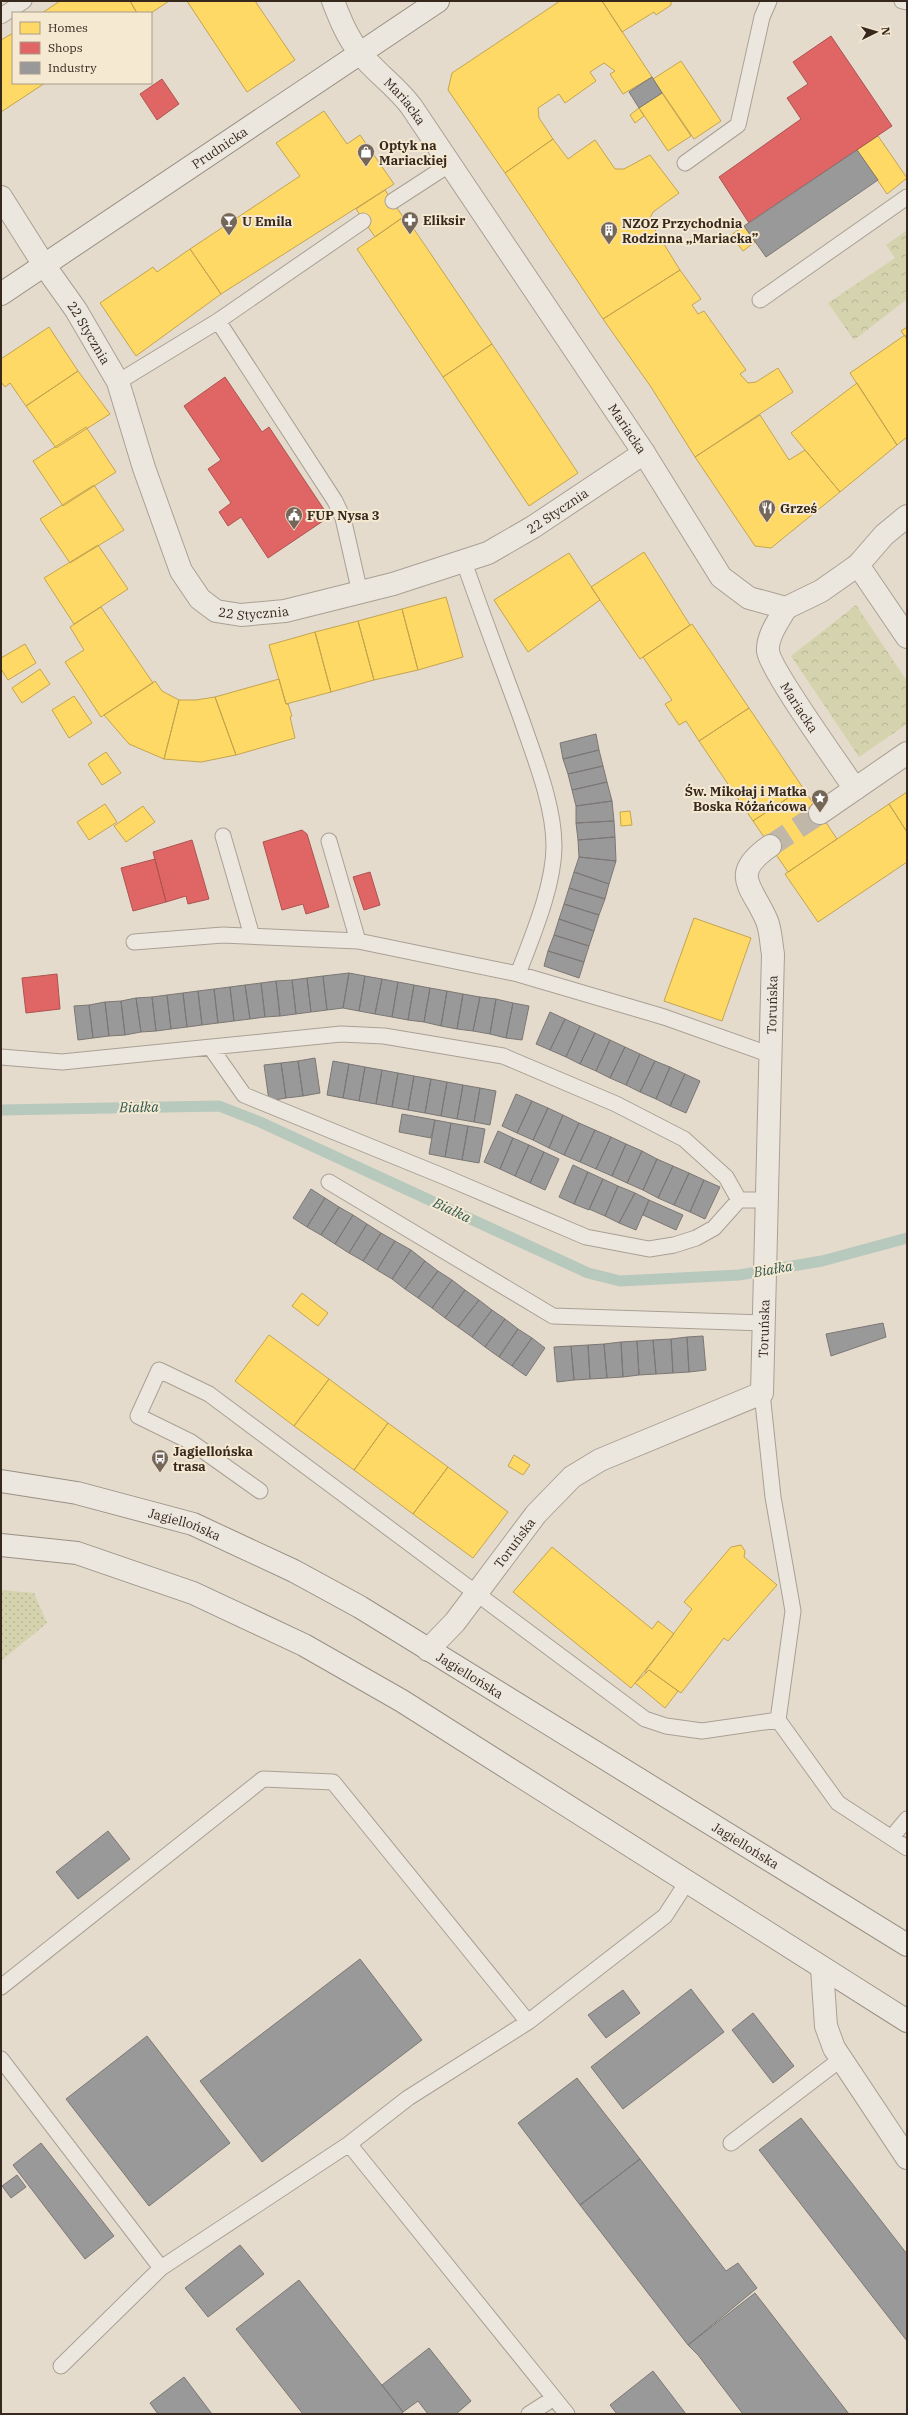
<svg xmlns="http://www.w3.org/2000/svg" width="908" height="2415" font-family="'IBM Plex Serif',serif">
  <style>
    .grass { fill: url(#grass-dots) }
    .park { fill: url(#park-crowns) }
    .homes { fill: #ffd966; stroke: #c3a450 }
    .shops { fill: #e06666; stroke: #ad5350 }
    .industry { fill: #999; stroke: #7c7774 }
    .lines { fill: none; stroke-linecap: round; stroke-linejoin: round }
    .stream { stroke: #b7c8bd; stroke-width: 11 }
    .street-tunnel { stroke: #c1b7a9; stroke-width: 22; stroke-dasharray: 22 11; stroke-linecap: butt }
    .lane-casing { stroke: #a9a095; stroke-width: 17 }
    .street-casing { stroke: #a9a095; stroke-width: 24 }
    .secondary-casing { stroke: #989085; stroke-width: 24 }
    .lane { stroke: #ece7de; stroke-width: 15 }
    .street { stroke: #ece7de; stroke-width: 22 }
    .secondary { stroke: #ece7de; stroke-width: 22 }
    .labels { text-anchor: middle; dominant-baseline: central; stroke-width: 4; stroke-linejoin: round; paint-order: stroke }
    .street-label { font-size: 13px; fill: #37281d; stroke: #f5e9d2 }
    .poi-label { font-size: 13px; font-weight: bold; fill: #37281d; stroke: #f5e9d2; text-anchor: start }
    .water-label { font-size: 14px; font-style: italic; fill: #2d5752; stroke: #f5e9d2 }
  </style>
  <defs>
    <pattern id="grass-dots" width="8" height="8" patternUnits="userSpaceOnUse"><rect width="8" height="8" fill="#d5d3ae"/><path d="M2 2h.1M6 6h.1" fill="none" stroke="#b7b595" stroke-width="1.8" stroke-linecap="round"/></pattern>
    <pattern id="park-crowns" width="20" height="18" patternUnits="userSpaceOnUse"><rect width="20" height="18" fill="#d5d3ae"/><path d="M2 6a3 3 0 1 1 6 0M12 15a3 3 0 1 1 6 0" fill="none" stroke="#b7b595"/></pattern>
  </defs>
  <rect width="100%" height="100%" fill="#e4dbcc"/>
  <!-- grass -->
  <path class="grass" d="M1,1590L34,1593L47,1623L1,1661Z"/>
  <!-- park -->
  <path class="park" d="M907,230V299L854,340L828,303L895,258L886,245Z
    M856,605L907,681V724L859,757L791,656Z"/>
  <!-- homes -->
  <path class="homes" d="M60,1H130L137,13H42Z
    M130,1H169L151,13H137Z
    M187,1H255L295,60L247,92Z
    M560,1H602L652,77L623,94L610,74L615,71L604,63L590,72L596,81L565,103L559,94L538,108L539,118L553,139L505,173L448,90L452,73Z
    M602,1H671V5L656,15L654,12L622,32Z
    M13,33V83H45L1,112V40Z
    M681,61L721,121L694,139L653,79Z
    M662,93L691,136L668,151L639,108Z
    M639,108L644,116L635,123L630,115Z
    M324,111L347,144L360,135L394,184L221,294L190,249L300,176L276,143Z
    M878,136L907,178L887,194L857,150Z
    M553,139L568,159L595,140L615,169H624L650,155L679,193L653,212L649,220L680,270L603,319L505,173Z
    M385,190L403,217L375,237L356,209Z
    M405,216L492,344L443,377L357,249Z
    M744,226L755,242L743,251L731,235Z
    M190,249L221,294L136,356L100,303L153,267L157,272Z
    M680,270L701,299L692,305L698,314L704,311L746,370L740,374L748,383L756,382L778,368L793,392L695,457L651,387L603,319Z
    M49,327L78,371L26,406L10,383L5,387L1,382V359Z
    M907,327V339L901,331Z
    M905,335L907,339V437L897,445L850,373Z
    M492,344L578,473L529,506L443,377Z
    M78,371L110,414L56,448L26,406Z
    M857,383L897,445L840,492L791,433Z
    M760,415L789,460L805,450L840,492L771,548L755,546L695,457Z
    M86,427L116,472L63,506L33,461Z
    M94,485L124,530L70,563L40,519Z
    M98,545L128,589L74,624L44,578Z
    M644,552L690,625L640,659L591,587Z
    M569,553L600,600L528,652L494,600Z
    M446,597L463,657L418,670L402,609Z
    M101,607L153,683L101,717L65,662L84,650L70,627Z
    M402,609L418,670L374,680L358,621Z
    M358,621L374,680L331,692L315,632Z
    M692,624L749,708L699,741L686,721L679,725L665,704L672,700L643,657Z
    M315,632L331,692L286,704L269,645Z
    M25,644L36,663L8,680L1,669V658Z
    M40,669L50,684L22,703L12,688Z
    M279,679L286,704H288L292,716L290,717L295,738L236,755L215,697Z
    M155,681L162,691L179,700L164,759L129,744L104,715Z
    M74,696L92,723L69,738L52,710Z
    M215,697L236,755L201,762L164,759L179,700H196Z
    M749,708L803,788L753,821L699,741Z
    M106,752L121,773L102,785L88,764Z
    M803,788L837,839L788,872L753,821Z
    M907,792V832L889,804Z
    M105,804L117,822L89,840L77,822Z
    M889,804L907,832V862L818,922L785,874Z
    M143,806L155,822L126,842L114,826Z
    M630,811L632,825L621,826L620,812Z
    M694,918L751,938L722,1021L664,1001Z
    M302,1293L328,1313L318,1326L292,1306Z
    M269,1335L329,1379L294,1426L235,1381Z
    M329,1379L388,1423L354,1470L294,1426Z
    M388,1423L448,1467L413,1514L354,1470Z
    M514,1455L530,1465L523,1475L508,1466Z
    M448,1467L508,1512L473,1558L413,1514Z
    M741,1545L745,1551L744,1557L777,1585L728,1641L724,1638L681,1693L649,1670L646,1673L645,1672L692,1609L684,1602L731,1547Z
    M552,1547L652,1629L658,1621L674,1634L631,1688L513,1592Z
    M649,1670L678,1691L665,1708L635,1683Z"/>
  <!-- shops -->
  <path class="shops" d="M831,36L892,126L749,223L719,177L801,119L787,98L808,84L793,62Z
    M162,79L179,104L157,120L140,94Z
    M225,377L262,432L269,427L329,517L268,558L241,517L228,526L219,512L231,503L208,469L221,460L184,406Z
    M302,830L307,834L329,907L306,914L303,904L282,910L263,842Z
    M192,840L209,899L188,904L186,896L166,902L153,852Z
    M155,859L166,902L133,911L121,868Z
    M370,872L380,905L364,910L353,877Z
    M57,974L60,1009L26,1013L22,978Z"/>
  <!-- industry -->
  <path class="industry" d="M652,77L662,93L639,108L629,92Z
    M857,150L878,180L766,257L744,226Z
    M596,734L599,750L563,759L560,743Z
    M599,750L603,766L568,774L563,759Z
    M603,766L607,782L572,790L568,774Z
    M607,782L612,801L576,806L572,790Z
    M612,801L614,821L576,823V806Z
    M614,821L615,837L578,840L576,823Z
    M615,837L616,861L579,857L578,840Z
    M579,857L616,861L609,884L574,872Z
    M574,872L609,884L605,899L569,888Z
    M569,888L605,899L599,915L564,904Z
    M564,904L599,915L594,931L559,919Z
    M559,919L594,931L589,946L554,935Z
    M554,935L589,946L584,962L548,951Z
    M548,951L584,962L579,978L544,966Z
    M349,973L365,976L359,1011L343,1008Z
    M349,973L343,1008L327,1010L323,976Z
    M323,976L327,1010L311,1012L307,978Z
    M365,976L382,979L375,1014L359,1011Z
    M307,978L311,1012L296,1014L292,980Z
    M382,979L398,982L392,1017L375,1014Z
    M292,980L296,1014L280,1016L276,981Z
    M276,981L280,1016L265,1017L261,983Z
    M398,982L414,985L408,1020L392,1017Z
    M261,983L265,1017L250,1019L245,985Z
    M245,985L250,1019L234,1021L230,987Z
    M414,985L430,988L424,1022L408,1020Z
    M230,987L234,1021L218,1023L214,989Z
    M430,988L447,991L441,1026L424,1022Z
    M214,989L218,1023L202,1025L198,991Z
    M198,991L202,1025L187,1027L183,993Z
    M447,991L463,994L457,1029L441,1026Z
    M183,993L187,1027L171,1029L167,995Z
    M463,994L480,997L473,1031L457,1029Z
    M167,995L171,1029L156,1031L152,997Z
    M152,997L156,1031L141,1032L136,998Z
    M480,997L496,999L490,1034L473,1031Z
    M136,998L141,1032L125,1035L121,1001Z
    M496,999L513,1003L506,1038L490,1034Z
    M121,1001L125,1035L109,1036L105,1002Z
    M105,1002L109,1036L93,1038L89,1005Z
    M513,1003L529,1006L522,1040L506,1038Z
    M89,1005L93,1038L78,1040L74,1006Z
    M550,1012L565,1019L550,1050L536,1044Z
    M565,1019L580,1026L566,1057L550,1050Z
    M580,1026L595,1033L580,1064L566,1057Z
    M595,1033L610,1040L596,1071L580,1064Z
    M610,1040L625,1047L610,1078L596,1071Z
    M625,1047L640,1054L626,1085L610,1078Z
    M640,1054L655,1061L640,1092L626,1085Z
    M315,1058L320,1093L303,1096L298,1061Z
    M298,1061L303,1096L286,1098L281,1063Z
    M333,1061L349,1064L343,1098L327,1095Z
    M655,1061L670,1067L656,1099L640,1092Z
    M281,1063L286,1098L269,1101L264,1065Z
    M349,1064L365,1067L359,1101L343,1098Z
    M365,1067L382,1070L376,1104L359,1101Z
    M670,1067L685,1074L670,1106L656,1099Z
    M382,1070L398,1073L392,1107L376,1104Z
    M398,1073L414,1076L408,1110L392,1107Z
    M685,1074L700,1081L686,1113L670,1106Z
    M414,1076L431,1079L425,1113L408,1110Z
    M431,1079L447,1082L441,1116L425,1113Z
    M447,1082L463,1085L457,1119L441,1116Z
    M463,1085L480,1088L474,1122L457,1119Z
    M480,1088L496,1091L490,1125L474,1122Z
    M516,1094L532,1101L517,1133L502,1126Z
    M532,1101L548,1108L533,1140L517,1133Z
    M548,1108L563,1115L549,1148L533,1140Z
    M402,1114L435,1120L431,1138L399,1132Z
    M563,1115L579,1123L564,1155L549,1148Z
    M435,1120L451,1123L445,1157L429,1154Z
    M451,1123L468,1126L462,1160L445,1157Z
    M579,1123L595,1130L580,1162L564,1155Z
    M468,1126L485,1129L479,1163L462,1160Z
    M595,1130L611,1137L596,1169L580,1162Z
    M498,1131L513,1138L500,1169L484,1162Z
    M611,1137L626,1144L612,1176L596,1169Z
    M513,1138L529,1145L515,1176L500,1169Z
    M626,1144L642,1151L627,1183L612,1176Z
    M529,1145L544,1152L530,1183L515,1176Z
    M642,1151L657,1159L643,1190L627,1183Z
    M544,1152L559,1159L545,1190L530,1183Z
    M657,1159L673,1166L658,1198L643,1190Z
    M573,1165L588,1172L574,1204L559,1197Z
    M673,1166L689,1173L674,1205L658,1198Z
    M588,1172L603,1179L589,1210L574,1204Z
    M689,1173L704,1180L690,1212L674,1205Z
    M603,1179L618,1186L605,1216L589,1209Z
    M704,1180L720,1187L705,1219L690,1212Z
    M618,1186L635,1193L619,1223L605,1216Z
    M311,1189L325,1198L307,1227L293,1218Z
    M635,1193L649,1200L636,1230L619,1223Z
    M325,1198L339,1207L321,1235L307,1227Z
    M649,1200L683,1215L676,1230L643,1215Z
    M339,1207L353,1215L335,1244L321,1235Z
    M353,1215L367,1224L349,1253L335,1244Z
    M367,1224L381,1233L363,1261L349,1253Z
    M381,1233L395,1241L377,1270L363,1261Z
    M395,1241L411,1250L392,1279L377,1270Z
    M411,1250L425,1261L405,1289L392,1279Z
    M425,1261L438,1271L418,1298L405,1289Z
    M438,1271L452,1280L432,1308L418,1298Z
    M452,1280L465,1290L445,1318L432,1308Z
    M465,1290L479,1300L458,1327L445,1318Z
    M479,1300L492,1310L472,1337L458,1327Z
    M492,1310L505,1319L485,1347L472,1337Z
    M505,1319L518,1329L499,1357L485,1347Z
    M883,1323L886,1337L831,1356L826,1334Z
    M518,1329L532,1338L512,1366L499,1357Z
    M703,1336L706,1370L689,1372L687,1337Z
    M687,1337L689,1372L673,1373L671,1339Z
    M532,1338L545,1348L526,1376L512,1366Z
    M671,1339L673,1373L656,1374L653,1340Z
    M653,1340L656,1374L639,1375L637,1341Z
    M637,1341L639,1375L623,1377L621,1342Z
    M621,1342L623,1377L607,1378L604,1344Z
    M604,1344L607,1378L590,1379L588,1345Z
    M588,1345L590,1379L574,1380L571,1346Z
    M571,1346L574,1380L557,1382L554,1347Z
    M108,1831L130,1859L78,1899L56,1872Z
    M360,1959L422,2040L262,2162L200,2081Z
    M691,1989L724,2032L623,2109L591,2067Z
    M623,1990L640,2013L606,2038L588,2015Z
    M753,2013L794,2066L773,2083L732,2030Z
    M147,2036L230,2143L149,2206L66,2099Z
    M577,2078L640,2159L580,2205L518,2123Z
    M801,2118L907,2254V2341L759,2150Z
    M41,2143L114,2236L85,2259L13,2165Z
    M640,2159L726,2271L738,2263L757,2288L688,2345L580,2205Z
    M17,2175L26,2187L11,2198L2,2186Z
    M240,2245L264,2274L208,2317L185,2288Z
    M299,2280L403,2412L401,2414H303L236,2329Z
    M755,2293L849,2414H743L698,2355L688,2345Z
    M429,2348L471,2401L456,2414H428L418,2401L403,2412L382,2385Z
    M653,2371L686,2414H617L610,2405Z
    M184,2377L212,2414H158L150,2403Z"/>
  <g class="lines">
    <!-- stream -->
    <path class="stream" d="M1,1110L219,1106L260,1122L588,1273L620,1281L739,1275L822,1261L907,1238"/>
    <!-- street-tunnel -->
    <path class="street-tunnel" d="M770,846L820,813"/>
    <!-- lane casing -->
    <g class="lane-casing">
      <path id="lane" d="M902,1L907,2
        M1,16L24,1
        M685,163L738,125L762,17L769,1
        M393,201L450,164
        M760,300L907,197
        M218,321L335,501L343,518L360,593
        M118,382L218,321L363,221
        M464,562C482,614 502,666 521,718C534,756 554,805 554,846C554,886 532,937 518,974
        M223,836L252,936
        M329,841L358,941
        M134,942L223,935L358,941L518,974L664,1017L771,1055
        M211,1048L244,1095L445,1177L586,1237L649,1249L674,1245L696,1238L714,1228L739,1200H766
        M1,1057L62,1062L341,1034L384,1036L503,1056L616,1104L684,1139L726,1177L739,1200
        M329,1182L553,1316L765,1323
        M260,1491L191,1442L138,1416L159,1370L209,1394L645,1719L666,1726L702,1731L778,1720L793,1611L773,1497L762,1393
        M778,1720L838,1803L907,1848
        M892,1837L907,1819
        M1,1987L263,1779L333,1782L528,2022
        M1,2059L161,2268
        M731,2143L841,2059
        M61,2366L161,2268L349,2144
        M529,2414L554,2398
        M567,2414L349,2144L408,2098L528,2022L665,1916L687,1882"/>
    </g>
    <!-- street casing -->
    <g class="street-casing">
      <g id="street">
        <path id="s1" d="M333,1C340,19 347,37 360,53C375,72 396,86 411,106L644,453L721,577L749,598L786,608"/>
        <path id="s2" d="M1,197L44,265L76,310L118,382L144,468L181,571L200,599L216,611L241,615L285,611L393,584L488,553L533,527L644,453"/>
        <path d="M858,565L907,637"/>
        <path id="s3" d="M786,608C779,620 767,636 768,651C770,670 840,766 855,789"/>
        <path d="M786,608L821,591L858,565L884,535L907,516"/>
        <path d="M820,813L907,753"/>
        <path id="s4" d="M428,1650L455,1622L536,1514L572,1477L600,1460L762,1393L773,954C771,944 771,931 767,921C753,887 728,875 770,846"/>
        <path d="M822,1968L826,2026L834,2048L907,2158"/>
      </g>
    </g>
    <!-- secondary casing -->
    <g class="secondary-casing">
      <g id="secondary">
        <path id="s5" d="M1,294L438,1"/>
        <path id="s6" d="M1,1481L77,1493L193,1524L294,1571L360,1607L907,1945"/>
        <path d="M1,1545L77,1553L193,1593L304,1645L402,1701L907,2021"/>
      </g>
    </g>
    <!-- lane -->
    <use href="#lane" class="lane"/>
    <!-- street -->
    <use href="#street" class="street"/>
    <!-- secondary -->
    <use href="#secondary" class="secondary"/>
  </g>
  <!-- icons -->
  <defs>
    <g id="shop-pin" transform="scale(0.9)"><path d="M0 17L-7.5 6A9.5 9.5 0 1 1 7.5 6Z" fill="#74675a" stroke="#f5e9d2"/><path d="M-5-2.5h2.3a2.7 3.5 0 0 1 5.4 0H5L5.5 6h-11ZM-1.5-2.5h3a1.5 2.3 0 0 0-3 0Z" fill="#fff"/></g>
    <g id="pharmacy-pin" transform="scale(0.9)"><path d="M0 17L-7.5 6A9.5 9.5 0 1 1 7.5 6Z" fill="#74675a" stroke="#f5e9d2"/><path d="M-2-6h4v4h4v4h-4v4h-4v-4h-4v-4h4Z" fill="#fff"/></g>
    <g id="bar-pin" transform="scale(0.9)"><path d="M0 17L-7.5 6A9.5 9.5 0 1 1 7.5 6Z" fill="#74675a" stroke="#f5e9d2"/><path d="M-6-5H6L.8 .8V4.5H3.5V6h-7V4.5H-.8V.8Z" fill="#fff"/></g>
    <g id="building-pin" transform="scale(0.9)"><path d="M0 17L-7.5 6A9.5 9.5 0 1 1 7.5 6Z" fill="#74675a" stroke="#f5e9d2"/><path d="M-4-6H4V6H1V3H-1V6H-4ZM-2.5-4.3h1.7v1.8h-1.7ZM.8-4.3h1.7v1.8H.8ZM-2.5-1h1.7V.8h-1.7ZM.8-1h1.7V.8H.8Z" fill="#fff"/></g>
    <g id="restaurant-pin" transform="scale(0.9)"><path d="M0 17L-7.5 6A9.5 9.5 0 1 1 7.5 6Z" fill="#74675a" stroke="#f5e9d2"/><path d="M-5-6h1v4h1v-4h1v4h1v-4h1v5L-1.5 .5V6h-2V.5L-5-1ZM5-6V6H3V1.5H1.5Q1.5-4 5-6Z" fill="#fff"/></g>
    <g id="civic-pin" transform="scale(0.9)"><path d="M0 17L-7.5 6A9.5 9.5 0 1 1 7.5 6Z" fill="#74675a" stroke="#f5e9d2"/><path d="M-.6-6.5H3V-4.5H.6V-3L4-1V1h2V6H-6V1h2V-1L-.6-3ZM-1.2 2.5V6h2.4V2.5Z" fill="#fff"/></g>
    <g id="sight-pin" transform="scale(0.9)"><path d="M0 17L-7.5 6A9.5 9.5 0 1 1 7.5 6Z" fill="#74675a" stroke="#f5e9d2"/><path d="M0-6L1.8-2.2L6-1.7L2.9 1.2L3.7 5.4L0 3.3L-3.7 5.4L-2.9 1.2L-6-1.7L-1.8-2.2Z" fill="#fff"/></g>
    <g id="bus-pin" transform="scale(0.9)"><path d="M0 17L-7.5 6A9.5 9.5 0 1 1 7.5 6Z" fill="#74675a" stroke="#f5e9d2"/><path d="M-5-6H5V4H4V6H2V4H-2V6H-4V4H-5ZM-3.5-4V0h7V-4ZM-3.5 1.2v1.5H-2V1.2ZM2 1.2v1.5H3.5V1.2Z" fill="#fff"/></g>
  </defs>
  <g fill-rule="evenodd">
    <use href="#shop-pin" x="366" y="152"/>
    <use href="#pharmacy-pin" x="410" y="220"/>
    <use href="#bar-pin" x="229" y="221"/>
    <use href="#building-pin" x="609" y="230"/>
    <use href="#restaurant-pin" x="767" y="508"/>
    <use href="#civic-pin" x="294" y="515"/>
    <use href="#sight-pin" x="820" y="798"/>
    <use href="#bus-pin" x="160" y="1458"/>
  </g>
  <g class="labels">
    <!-- street labels -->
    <g class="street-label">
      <text stroke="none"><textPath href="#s1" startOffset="125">Mariacka</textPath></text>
      <text stroke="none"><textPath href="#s5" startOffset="263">Prudnicka</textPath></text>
      <text stroke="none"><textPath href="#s2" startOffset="162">22 Stycznia</textPath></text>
      <text stroke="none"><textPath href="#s1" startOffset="521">Mariacka</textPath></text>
      <text stroke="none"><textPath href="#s2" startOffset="834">22 Stycznia</textPath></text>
      <text stroke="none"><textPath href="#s2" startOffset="510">22 Stycznia</textPath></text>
      <text stroke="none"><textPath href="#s3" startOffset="112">Mariacka</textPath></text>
      <text stroke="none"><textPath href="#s4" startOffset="822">Toruńska</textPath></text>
      <text stroke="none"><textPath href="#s4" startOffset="498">Toruńska</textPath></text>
      <text stroke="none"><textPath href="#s6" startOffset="189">Jagiellońska</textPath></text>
      <text stroke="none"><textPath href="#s4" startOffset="138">Toruńska</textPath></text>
      <text stroke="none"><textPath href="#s6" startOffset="513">Jagiellońska</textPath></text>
      <text stroke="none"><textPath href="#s6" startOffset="837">Jagiellońska</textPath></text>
    </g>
    <!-- poi labels -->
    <g class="poi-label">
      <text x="379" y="145">Optyk na<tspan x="379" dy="15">Mariackiej</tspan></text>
      <text x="423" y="220">Eliksir</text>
      <text x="242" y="221">U Emila</text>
      <text x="622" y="223">NZOZ Przychodnia<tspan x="622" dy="15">Rodzinna „Mariacka”</tspan></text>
      <text x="780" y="508">Grześ</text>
      <text x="307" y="515">FUP Nysa 3</text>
      <text x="807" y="791" text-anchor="end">Św. Mikołaj i Matka<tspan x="807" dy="15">Boska Różańcowa</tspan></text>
      <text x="173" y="1451">Jagiellońska<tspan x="173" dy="15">trasa</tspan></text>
    </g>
    <!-- water labels -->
    <g class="water-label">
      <text transform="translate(139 1107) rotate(-1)">Białka</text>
      <text transform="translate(452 1210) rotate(25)">Białka</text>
      <text transform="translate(773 1269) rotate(-10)">Białka</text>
    </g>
  </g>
  <!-- border -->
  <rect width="908" height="2415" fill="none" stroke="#37281d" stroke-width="4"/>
  <!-- legend -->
  <rect x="12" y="12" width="140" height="72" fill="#f5e9d2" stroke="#a99c8a"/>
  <rect x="20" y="22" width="20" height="12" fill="#ffd966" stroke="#a99c8a"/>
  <text x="48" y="32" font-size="12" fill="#37281d">Homes</text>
  <rect x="20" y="42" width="20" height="12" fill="#e06666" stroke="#a99c8a"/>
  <text x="48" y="52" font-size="12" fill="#37281d">Shops</text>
  <rect x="20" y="62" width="20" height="12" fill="#999999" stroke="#a99c8a"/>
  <text x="48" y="72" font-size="12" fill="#37281d">Industry</text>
  <!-- north arrow -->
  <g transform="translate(876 32) rotate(85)" stroke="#f5e9d2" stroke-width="3" paint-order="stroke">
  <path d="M0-3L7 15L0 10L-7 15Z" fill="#37281d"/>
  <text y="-6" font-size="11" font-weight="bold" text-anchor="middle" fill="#37281d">N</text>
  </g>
</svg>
